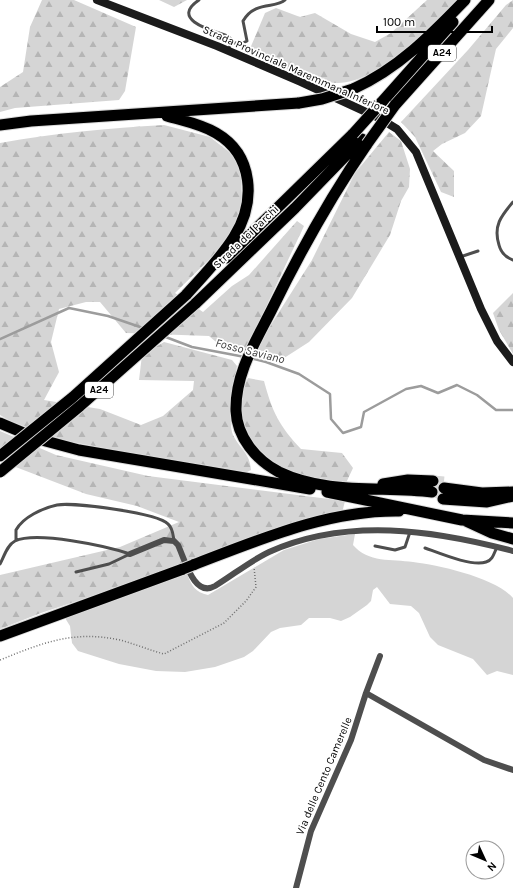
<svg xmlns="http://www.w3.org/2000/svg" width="513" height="888" font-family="Karla,sans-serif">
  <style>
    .green { fill: #d5d5d5 }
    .forest { fill: url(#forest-firs) }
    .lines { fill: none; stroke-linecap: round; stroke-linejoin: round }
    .stream { stroke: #9c9c9c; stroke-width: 2.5 }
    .highway-tunnel { stroke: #d9d9d9; stroke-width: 11; stroke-dasharray: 11 5.5; stroke-linecap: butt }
    .highway-casing { stroke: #dbdbdb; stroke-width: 13 }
    .path { stroke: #707070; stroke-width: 1.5; stroke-dasharray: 1 2; stroke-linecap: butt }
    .lane { stroke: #4e4e4e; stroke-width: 3 }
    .street { stroke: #4e4e4e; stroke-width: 6 }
    .secondary { stroke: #1b1b1b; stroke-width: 8 }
    .highway { stroke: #000; stroke-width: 11 }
    .highway-bridge-casing { stroke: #dbdbdb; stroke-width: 13; stroke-linecap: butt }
    .highway-bridge { stroke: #000; stroke-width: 11 }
    .labels { text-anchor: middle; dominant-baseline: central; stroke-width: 3.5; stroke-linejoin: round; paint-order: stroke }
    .shield { fill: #fff; stroke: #4c4c4c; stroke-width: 1 }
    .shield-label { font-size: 10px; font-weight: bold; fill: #000 }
    .street-label { font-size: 11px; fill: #000; stroke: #fff }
    .water-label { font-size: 12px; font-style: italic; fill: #3d3d3d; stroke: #fff }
  </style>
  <defs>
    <pattern id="forest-firs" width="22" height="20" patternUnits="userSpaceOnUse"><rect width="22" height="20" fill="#d5d5d5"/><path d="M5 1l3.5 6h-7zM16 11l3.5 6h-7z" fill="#b5b5b5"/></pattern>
  </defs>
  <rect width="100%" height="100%" fill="#fff"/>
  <!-- green -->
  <path class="green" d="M355,534L353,545C368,563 392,559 413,562C439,565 496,578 513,598V675L497,671L487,675L473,659L438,645L430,637L419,613L411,606L390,604L377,587L373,590L371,601L367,605L350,617L341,621L330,618H309L301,625L280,628L271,632L253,651L244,657L215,667L185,672L156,671L119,664L78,651L72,643L70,626L65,618L80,612L187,574C192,586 195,592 208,595L284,550L319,539Z"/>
  <!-- forest -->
  <path class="forest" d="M42,0H74L136,27L125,91L119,100L15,108L0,112V87L23,72L30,27Z
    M159,0H187L174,7Z
    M427,0H460C433,26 378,83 338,83C309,82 275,64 249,51L265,13L276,8L300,17L315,13L351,34L375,42L391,33Z
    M513,0V28L496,49L481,116L465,133L442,144L433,151L454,171V197L441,192L415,137L401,122L468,50L506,5Z
    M164,125L210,137L228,151L237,161L241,177L242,207L227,242L175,293L203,312L232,286L249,275L297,221L304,226L257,326L267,331L312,260L355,173L389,132L401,141L410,169L409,187L401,201L390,235L352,298L309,342L281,360L245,355L222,347L209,336L126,333L100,302H86L59,309L51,342L59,372L44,400L100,409L141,425L163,416L193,390L194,381L139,380L142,355L164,342L232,360L237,366C235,381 227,421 233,435C240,449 250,453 251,470L243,474L61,440L10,421L0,415V143C54,133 109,128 164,125Z
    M513,293V354L499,330L493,313Z
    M248,378L264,381C272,411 279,426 301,449L342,453L353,468L346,483L295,474L273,464L257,450L242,427V390Z
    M0,431L56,455L148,476L345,501L342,513L41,613L0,629V575L120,547L179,522L137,506L86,494L0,461Z"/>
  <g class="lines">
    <!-- stream -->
    <path class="stream" d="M163,336L192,347L245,357
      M0,339L69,308L108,316L143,328
      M250,358L266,362L299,374L330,394L331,419L343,433L361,427L364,412L406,389L421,386L438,393L457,385L477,395L496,410H513"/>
    <!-- highway-tunnel -->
    <path class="highway-tunnel" d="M433,481L445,482
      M432,492L443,493"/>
    <!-- highway casing -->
    <g class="highway-casing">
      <path id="highway" d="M353,89C398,69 431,35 465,0
        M381,103L453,22
        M395,105L489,0
        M167,116C184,121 201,124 216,133C254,155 256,202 234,237C221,258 202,277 186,295
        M0,125L31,121L299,103
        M367,144C331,196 300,252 272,309C256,341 235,373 236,411C237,437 256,460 279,472C327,495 381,486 432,492
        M226,258L353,134
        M195,304L295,208L362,139
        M0,423L38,439L79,450L310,489
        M383,484L408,480L433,481
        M444,488L482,493L513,492
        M327,492L462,520L513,523
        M443,499L487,502L513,496
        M466,521L492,533L513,539
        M193,565C259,540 327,510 399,511
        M0,636L183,569"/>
    </g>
    <!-- path -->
    <path class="path" d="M0,660C42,643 73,630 120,640C135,644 149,650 164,654L224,623L246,601L256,587L254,567"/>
    <!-- lane -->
    <path class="lane" d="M199,0C169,20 213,31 228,36L231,39V43
      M228,51L231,43H243L247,41L243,21C255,0 276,9 285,0
      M513,202C501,216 493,226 499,245C501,253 505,257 513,260
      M460,257L478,251
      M16,540V530C23,517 43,508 57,505C73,502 158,513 168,524C173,528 173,535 174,541
      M375,546L395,550L405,547L410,532
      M425,548C439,553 472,567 486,562C493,560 494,553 497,547
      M0,564C4,557 7,545 15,541C37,531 106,546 130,554
      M76,572L109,564L130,554"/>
    <!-- street -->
    <path class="street" d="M130,554L164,540L174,541L178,545C185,560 194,598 215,586C233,575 250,561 269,552C347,517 433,530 513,551
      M366,693L380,656
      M296,888L311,831L351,740L366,693L484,760L513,770"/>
    <!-- secondary -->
    <path class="secondary" d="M97,0L217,46L301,82L379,118L397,129L416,152L481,309L497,341L513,362"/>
    <!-- highway -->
    <use href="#highway" class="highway"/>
    <!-- highway-bridge casing -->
    <g class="highway-bridge-casing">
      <path id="highway-bridge" d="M299,103L322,99L353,89
        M353,134L381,103
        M367,144L395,105
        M0,456L73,397L186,295
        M0,472L80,406L195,304
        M183,569L193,565"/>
    </g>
    <!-- highway-bridge -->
    <use href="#highway-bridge" class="highway-bridge"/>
  </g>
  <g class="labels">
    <!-- shield labels -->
    <g class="shield">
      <rect x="428" y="45" width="28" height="16" rx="3"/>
      <rect x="85" y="382" width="28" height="16" rx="3"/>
    </g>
    <g class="shield-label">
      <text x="442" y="53">A24</text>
      <text x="99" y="390">A24</text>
    </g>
    <!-- street labels -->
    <g class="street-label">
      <text transform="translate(296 70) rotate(24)">Strada Provinciale Maremmana Inferiore</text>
      <text transform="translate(246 237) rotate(-44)">Strada dei Parchi</text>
      <text transform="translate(324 776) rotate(-67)">Via delle Cento Camerelle</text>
    </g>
    <!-- water labels -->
    <g class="water-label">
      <text transform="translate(250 351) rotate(14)">Fosso Saviano</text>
    </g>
  </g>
  <!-- north arrow -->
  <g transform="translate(485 860) rotate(134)"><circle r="19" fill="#ffffff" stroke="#999999"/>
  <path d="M0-3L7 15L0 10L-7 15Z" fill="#000000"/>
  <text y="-6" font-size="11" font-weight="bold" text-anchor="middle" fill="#000000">N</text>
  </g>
  <!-- scale -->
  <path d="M377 26v6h115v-6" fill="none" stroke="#000000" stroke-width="2"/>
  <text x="383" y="26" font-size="12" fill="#000000" stroke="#ffffff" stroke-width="3" paint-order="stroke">100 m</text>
</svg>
